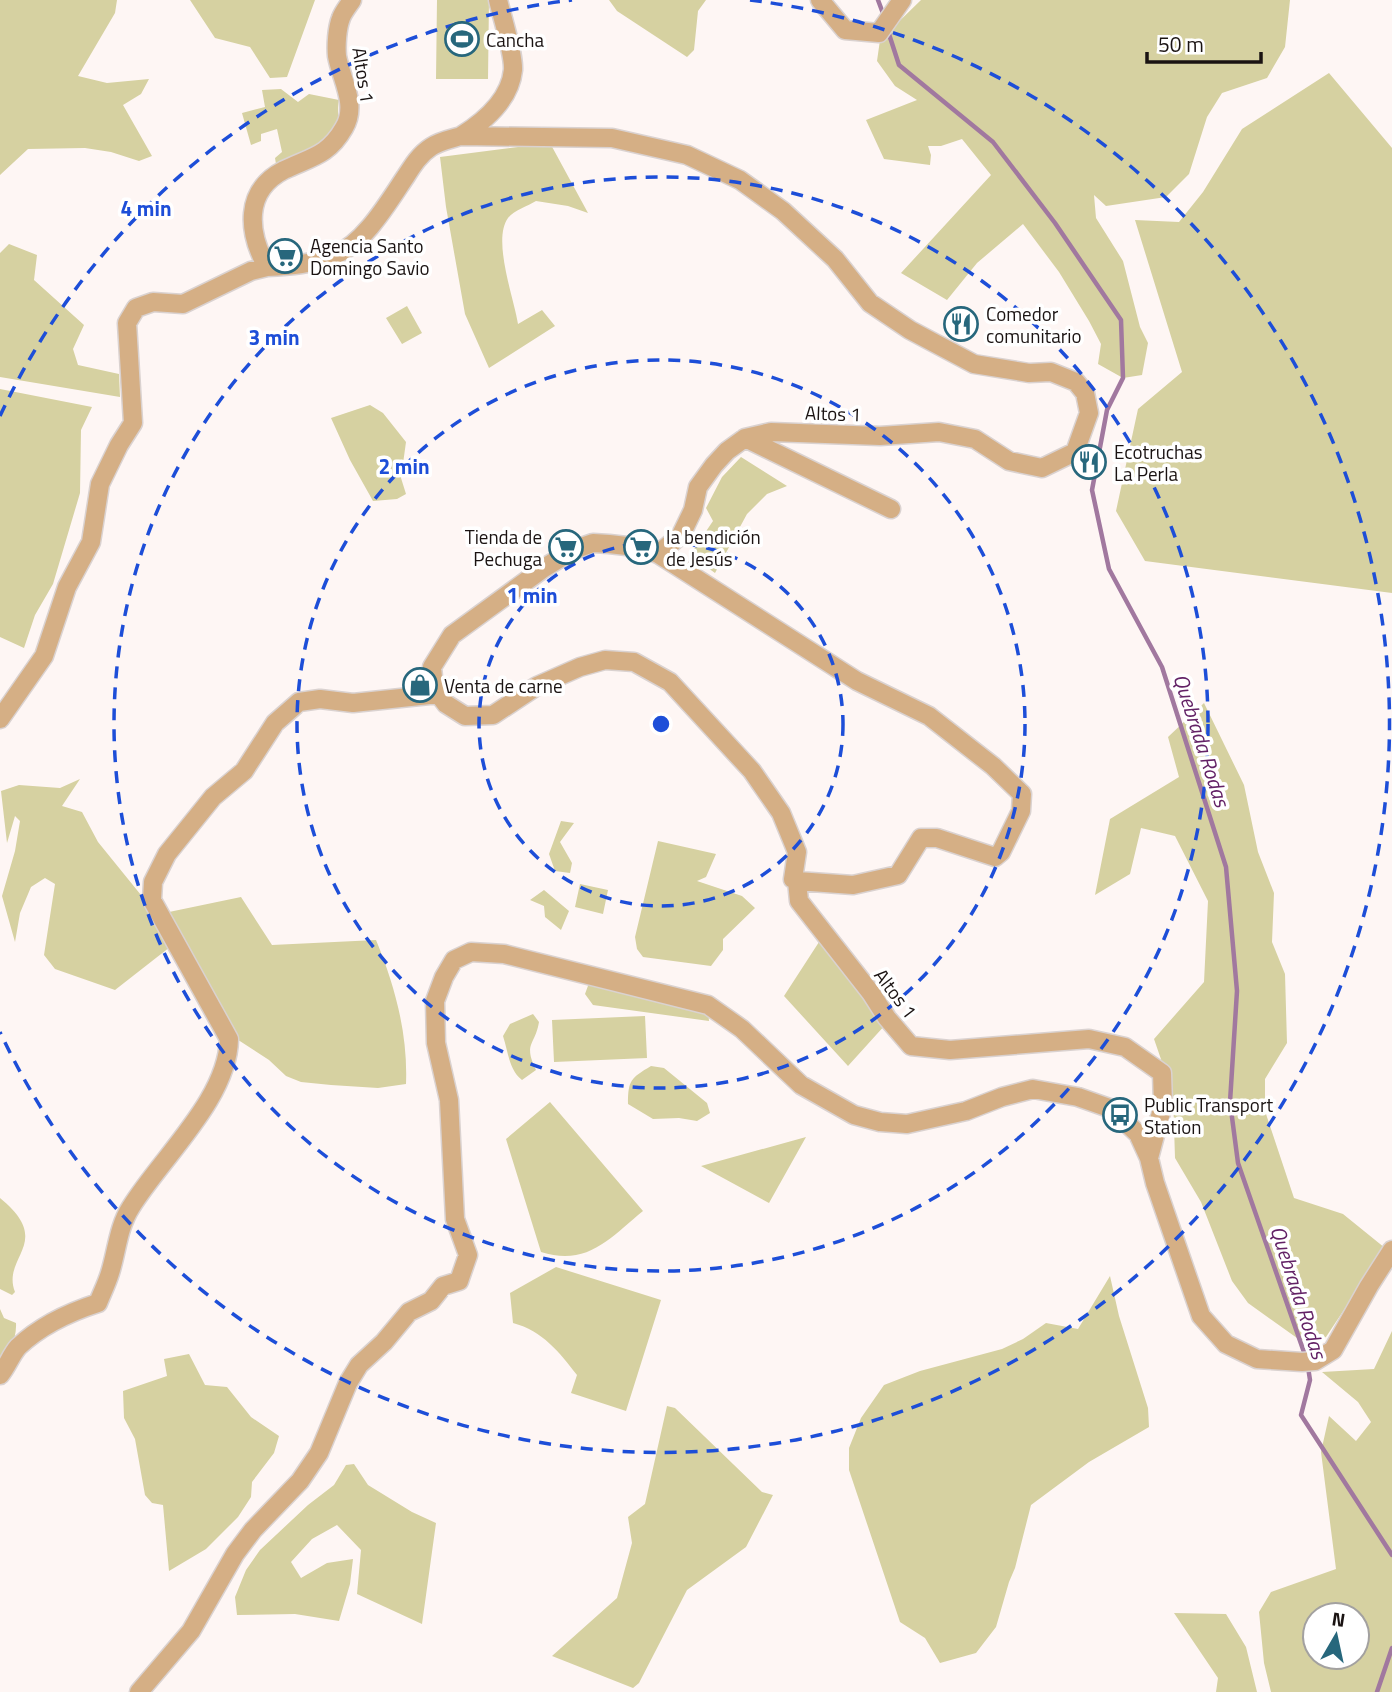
<svg xmlns="http://www.w3.org/2000/svg" width="1392" height="1692" font-family="'Titillium Web',sans-serif">
  <style>
    .green { fill: #d6d1a1; fill-rule: evenodd }
    .lines { fill: none; stroke-linecap: round; stroke-linejoin: round }
    .stream { stroke: #a1789f; stroke-width: 4.5 }
    .minor-casing { stroke: #dad2d0; stroke-width: 21 }
    .minor { stroke: #d5af85; stroke-width: 18 }
    .ring { fill: none; stroke: #1d4ed8; stroke-width: 3.5; stroke-dasharray: 12 9 }
    .labels { text-anchor: middle; dominant-baseline: central; stroke-width: 7; stroke-linejoin: round; paint-order: stroke }
    .poi-label { font-size: 19px; fill: #1a1312; stroke: #fff; text-anchor: start }
    .street-label { font-size: 19px; fill: #1a1312; stroke: #fff }
    .water-label { font-size: 21px; font-style: italic; fill: #632266; stroke: #fff }
    .centre { fill: #1d4ed8; stroke: #fff; stroke-width: 3.5 }
    .ring-label { font-size: 21px; text-anchor: middle; font-weight: bold; fill: #1d4ed8; stroke: #fff; stroke-width: 7; stroke-linejoin: round; paint-order: stroke }
  </style>
  <rect width="100%" height="100%" fill="#fef6f4"/>
  <!-- green -->
  <path class="green" d="M0,0H117L115,13L78,76L107,83L149,79L141,94L123,105L152,156L139,161L111,152L85,148L28,149L0,175Z
    M190,0H315L287,77L270,78L250,47L215,38Z
    M437,0H489L488,79H436Z
    M609,0H706L698,11L694,50L687,57L617,11Z
    M921,0H1290L1285,47L1267,78L1222,93L1207,117L1189,174L1166,197L1106,206L1094,195L1096,218L1123,261L1140,327L1148,343L1142,375L1123,378L1098,364L1101,344L1089,321L1059,272L1023,224L977,263L947,300L901,273L991,175L962,139L941,146H928L931,155L930,165L884,159L866,120L917,100L895,86L877,61L880,40Z
    M1329,73L1392,148V593L1145,561L1116,511L1138,409L1182,372L1135,220L1179,222L1203,192L1242,129Z
    M281,89L298,102L309,94L339,100C337,109 339,119 337,128C333,148 293,160 276,164L275,158L282,152L277,129L261,134V141L251,145L242,113L265,107L262,90Z
    M550,143L588,213L568,206L536,201C528,206 514,210 508,218C492,240 514,298 518,324L542,310L555,326L489,368L465,314L446,207L440,157Z
    M9,244L37,255L34,280L84,325L73,349L78,365L119,374L120,397L0,377V253Z
    M407,306L422,333L402,344L386,318Z
    M0,389L92,407L81,430L80,493L53,584L35,615L24,648L0,637Z
    M370,405L383,413L406,442L401,478L406,494L397,499L373,501L350,460L331,418Z
    M741,457L787,486L767,494L747,514L715,573L690,555L713,521L706,508L722,477Z
    M1204,703L1244,785L1258,852L1274,893L1272,942L1285,974L1287,1043L1265,1079V1111L1294,1198L1343,1214L1385,1248L1326,1337L1309,1343L1297,1338L1248,1303L1232,1281L1201,1202L1175,1158L1173,1094L1154,1039L1204,982L1208,901L1175,836L1141,828L1130,874L1095,895L1110,819L1179,777L1168,737Z
    M80,779L62,806L82,812L98,842L145,900L170,947L115,990L55,969L44,955L55,884L45,878L31,887L20,913L15,942L2,896L15,851L20,821L15,816L7,843L1,791L19,785L60,788Z
    M561,821L574,823L560,842L572,863L570,873L555,871L549,854Z
    M658,841L716,854L706,877L697,881L742,896L755,908L723,939V950L711,966L643,957L637,949L635,937Z
    M580,884L608,890L603,914L575,907Z
    M544,890L569,911L561,930L545,917L544,906L530,900Z
    M241,897L272,945L376,940C395,986 408,1034 406,1084L378,1088L331,1085L301,1082L286,1076L269,1060L229,1034L169,912Z
    M819,942L860,987L886,1024L848,1066L784,996Z
    M589,983L708,1010L709,1021L593,1005L585,994Z
    M533,1014L539,1022C535,1046 523,1043 536,1070L522,1080C509,1070 508,1051 503,1036L510,1024Z
    M645,1016L647,1058L554,1062L552,1020Z
    M651,1066L664,1068L707,1103L710,1113L697,1121L679,1118L653,1119L628,1104C628,1080 631,1078 651,1066Z
    M550,1102L643,1211C610,1238 587,1267 541,1252L506,1139Z
    M806,1137L769,1203L701,1166Z
    M0,1198C55,1243 1,1256 15,1292L12,1295L0,1289Z
    M556,1267L661,1300L626,1411L571,1393L577,1375C559,1352 543,1331 513,1323L510,1293Z
    M1110,1276L1119,1316L1148,1408L1149,1427L1089,1462L1031,1505L1015,1568L1009,1582L996,1627L976,1653L940,1663L925,1638L900,1622L849,1470V1448L861,1418L884,1385L920,1371L1002,1349L1023,1339L1046,1323L1078,1329Z
    M0,1309L4,1318L16,1323C17,1340 8,1354 0,1368Z
    M1392,1331V1692H1271L1264,1663L1259,1612L1271,1592L1336,1569L1321,1452L1329,1416L1356,1441L1371,1422L1358,1402L1322,1372L1374,1369ZM1315,1615H1357V1657H1315Z
    M189,1354L205,1385L227,1387L251,1417L279,1436L274,1453L252,1482L251,1497L238,1517L206,1549L169,1571L163,1505L152,1503L145,1495L135,1439L124,1418L123,1391L167,1376L164,1359Z
    M667,1406L675,1408L762,1492L773,1495L746,1547L687,1590L639,1683L633,1688L552,1656L617,1598L632,1543L628,1517L645,1504Z
    M354,1464L368,1485L412,1512L436,1523L422,1624L357,1594L361,1550L337,1525L312,1539L291,1562L301,1578L327,1563L353,1559L350,1584L339,1621L295,1614L237,1615L235,1597L246,1570L260,1550L308,1505L334,1485L346,1465Z
    M1174,1613L1226,1614L1246,1647L1257,1692H1216L1218,1678Z"/>
  <g class="lines">
    <!-- stream -->
    <path class="stream" d="M878,0L884,16
      M888,31L899,65L993,142L1055,223L1121,320L1123,378L1107,410L1092,490L1109,569L1162,667L1226,867L1237,991L1230,1102L1238,1163L1306,1358
      M1308,1367L1310,1380L1301,1415L1392,1555
      M1377,1692L1392,1648"/>
    <!-- minor casing -->
    <g class="minor-casing">
      <path id="minor" d="M352,0C349,5 343,12 341,18C337,28 336,46 337,56C341,79 358,105 344,128C328,156 311,157 284,170C243,191 248,233 267,267C290,266 313,264 335,255C365,243 389,201 406,176C413,165 420,154 431,147C440,141 451,139 461,136L612,138L687,155L740,180L783,211L835,259L870,303L910,330L974,364L1029,373L1051,372L1076,382L1085,393L1089,413L1075,452L1042,468L1009,461L975,439L939,432L880,436L771,432L745,438L727,451L714,465L698,487L693,510L681,535L658,554L644,548L609,544L593,543L573,550L544,568L452,635L432,667L434,688L446,704L465,716L493,715L537,686L580,667L605,660L634,662L670,682L752,771L781,813L797,852L793,879L797,881L799,901L871,993L887,1018L911,1046L950,1050L1089,1039L1125,1047L1162,1073L1163,1105L1149,1158
        M820,0L845,30L879,33L902,0
        M461,136C485,121 510,100 513,70C514,54 502,17 498,0
        M745,438L891,509
        M658,554L857,681L929,716L993,766L1022,794L1021,811L1001,852L995,857L937,838H921L898,875L853,885L797,881
        M0,719L44,656L67,587L91,542L100,484L119,445L133,423L127,323L136,308L153,302L183,304L251,271L267,267
        M0,1375C7,1367 11,1355 18,1347C40,1326 70,1312 98,1303C102,1293 107,1283 110,1273C117,1251 118,1227 131,1207C161,1158 228,1099 229,1039L152,900L153,882L167,854L213,797L244,771L275,723L299,702L320,699L353,703L439,694
        M139,1692L191,1631L235,1554L253,1530L300,1481L319,1453L348,1383L359,1365L384,1342L409,1312L431,1301L443,1286L459,1281L468,1255L455,1219L449,1100L436,1043L435,1001L444,977L454,960L471,952L504,954L708,1005L742,1029L801,1085L854,1115L880,1122L907,1124L966,1111L1002,1097L1033,1089L1078,1097L1112,1109L1138,1134L1149,1158L1155,1183L1201,1316L1226,1344L1257,1359L1302,1362L1315,1361L1333,1350L1369,1286L1392,1250"/>
    </g>
    <!-- minor -->
    <use href="#minor" class="minor"/>
  </g>
  <!-- distance rings -->
  <g class="ring">
    <circle cx="661" cy="724" r="182"/>
    <circle cx="661" cy="724" r="364"/>
    <circle cx="661" cy="724" r="547"/>
    <path d="M0 416A729 729 0 0 1 572 0M750 0A729 729 0 1 1 0 1032"/>
  </g>
  <!-- icons -->
  <defs>
    <g id="stadium-ring" transform="scale(1.75)"><circle r="9.5" fill="#fff" stroke="#27677c" stroke-width="1.5"/><path d="M0-5a6.5 5 0 1 0 0 10a6.5 5 0 1 0 0-10ZM-3.5-1.8h7v3.6h-7Z" fill="#27677c"/></g>
    <g id="supermarket-ring" transform="scale(1.75)"><circle r="9.5" fill="#fff" stroke="#27677c" stroke-width="1.5"/><path d="M-6-5.5h2.5l.6 2H6L4.5 2H-2.5L-4.4-4H-6ZM-1.5 3.2a1.3 1.3 0 1 0 .1 0ZM3 3.2a1.3 1.3 0 1 0 .1 0Z" fill="#27677c"/></g>
    <g id="restaurant-ring" transform="scale(1.75)"><circle r="9.5" fill="#fff" stroke="#27677c" stroke-width="1.5"/><path d="M-5-6h1v4h1v-4h1v4h1v-4h1v5L-1.5 .5V6h-2V.5L-5-1ZM5-6V6H3V1.5H1.5Q1.5-4 5-6Z" fill="#27677c"/></g>
    <g id="shop-ring" transform="scale(1.75)"><circle r="9.5" fill="#fff" stroke="#27677c" stroke-width="1.5"/><path d="M-5-2.5h2.3a2.7 3.5 0 0 1 5.4 0H5L5.5 6h-11ZM-1.5-2.5h3a1.5 2.3 0 0 0-3 0Z" fill="#27677c"/></g>
    <g id="bus-ring" transform="scale(1.75)"><circle r="9.5" fill="#fff" stroke="#27677c" stroke-width="1.5"/><path d="M-5-6H5V4H4V6H2V4H-2V6H-4V4H-5ZM-3.5-4V0h7V-4ZM-3.5 1.2v1.5H-2V1.2ZM2 1.2v1.5H3.5V1.2Z" fill="#27677c"/></g>
  </defs>
  <g fill-rule="evenodd">
    <use href="#stadium-ring" x="462" y="39"/>
    <use href="#supermarket-ring" x="285" y="256"/>
    <use href="#restaurant-ring" x="961" y="324"/>
    <use href="#restaurant-ring" x="1089" y="462"/>
    <use href="#supermarket-ring" x="566" y="547"/>
    <use href="#supermarket-ring" x="641" y="547"/>
    <use href="#shop-ring" x="420" y="685"/>
    <use href="#bus-ring" x="1120" y="1115"/>
  </g>
  <g class="labels">
    <!-- poi labels -->
    <g class="poi-label">
      <text x="486" y="39">Cancha</text>
      <text x="310" y="245">Agencia Santo<tspan x="310" dy="22">Domingo Savio</tspan></text>
      <text x="986" y="313">Comedor<tspan x="986" dy="22">comunitario</tspan></text>
      <text x="1114" y="451">Ecotruchas<tspan x="1114" dy="22">La Perla</tspan></text>
      <text x="542" y="536" text-anchor="end">Tienda de<tspan x="542" dy="22">Pechuga</tspan></text>
      <text x="666" y="536">la bendición<tspan x="666" dy="22">de Jesús</tspan></text>
      <text x="444" y="685">Venta de carne</text>
      <text x="1144" y="1104">Public Transport<tspan x="1144" dy="22">Station</tspan></text>
    </g>
    <!-- street labels -->
    <g class="street-label">
      <text transform="translate(364 75) rotate(81)">Altos 1</text>
      <text transform="translate(833 413) rotate(2)">Altos 1</text>
      <text transform="translate(896 993) rotate(53)">Altos 1</text>
    </g>
    <!-- water labels -->
    <g class="water-label">
      <text transform="translate(1202 740) rotate(72)">Quebrada Rodas</text>
      <text transform="translate(1299 1292) rotate(72)">Quebrada Rodas</text>
    </g>
  </g>
  <circle cx="661" cy="724" r="10" class="centre"/>
  <g class="ring-label">
    <text x="146" y="216">4 min</text>
    <text x="274" y="345">3 min</text>
    <text x="404" y="474">2 min</text>
    <text x="532" y="603">1 min</text>
  </g>
  <!-- north arrow -->
  <g transform="translate(1336 1636) rotate(9)"><circle r="33" fill="#ffffff" stroke="#a3a1a0" stroke-width="2"/>
  <path d="M0-5L12 26L0 18L-12 26Z" fill="#27677c"/>
  <text y="-10" font-size="19" font-weight="bold" text-anchor="middle" fill="#1a1312">N</text>
  </g>
  <!-- scale -->
  <path d="M1147 52v10h114v-10" fill="none" stroke="#1a1312" stroke-width="3.5"/>
  <text x="1158" y="52" font-size="21" fill="#1a1312" stroke="#ffffff" stroke-width="5" paint-order="stroke">50 m</text>
</svg>
